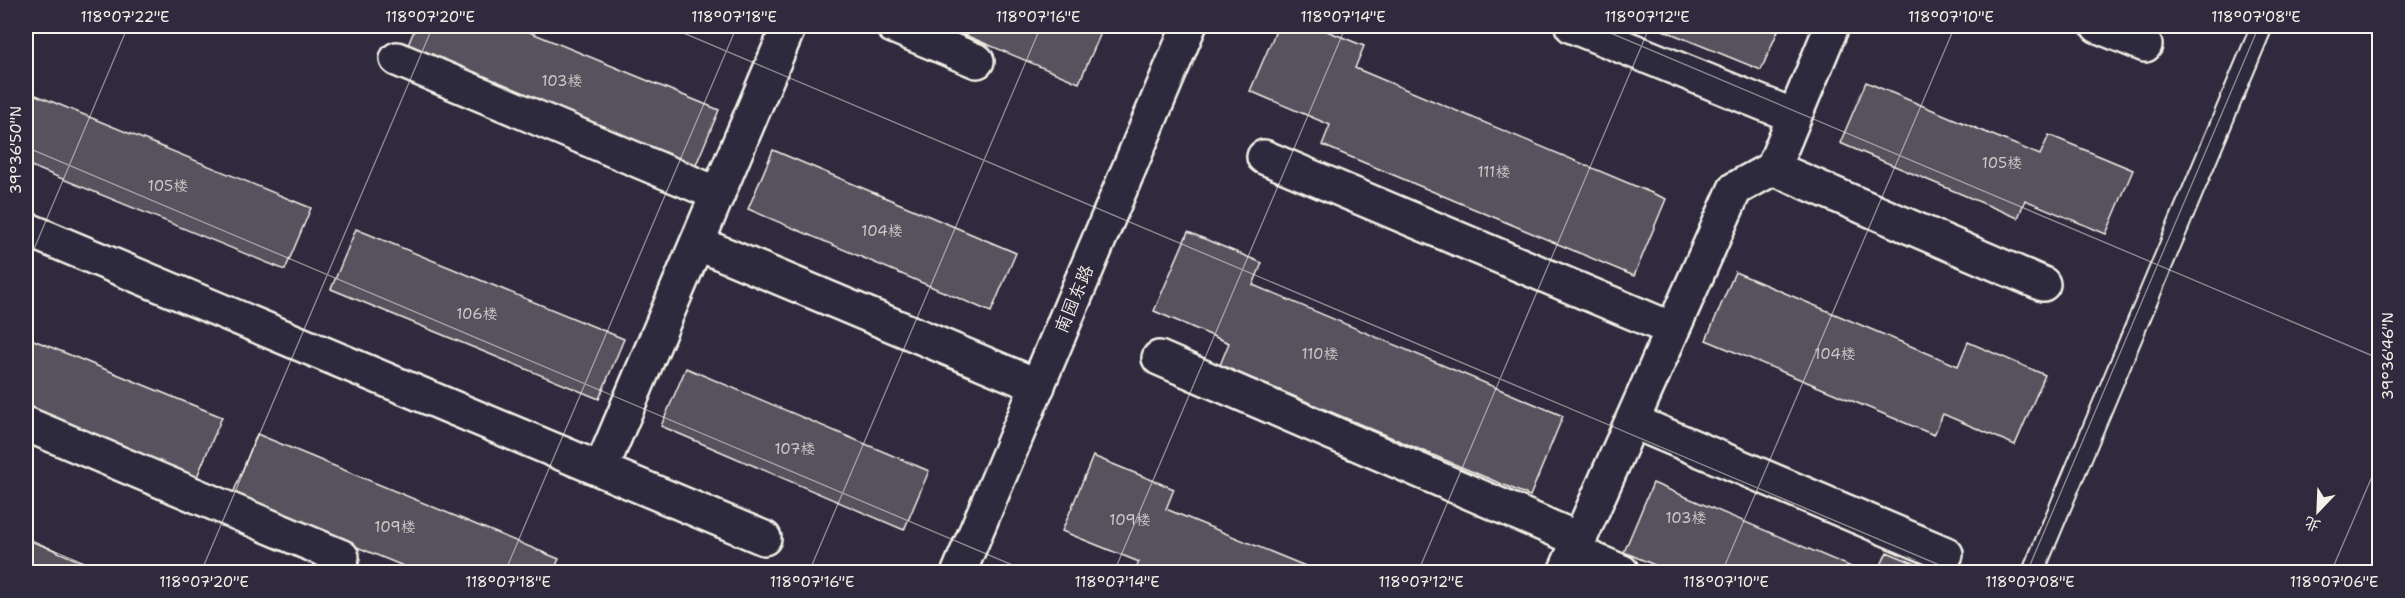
<svg xmlns="http://www.w3.org/2000/svg" width="2405" height="598" font-family="'Shantell Sans','LXGW WenKai TC',sans-serif">
  <style>
    .building { fill: #56525f; stroke: #f4f1e8; stroke-width: 1.5 }
    .lines { fill: none; stroke-linecap: round; stroke-linejoin: round }
    .service-casing { stroke: #f4f1e8; stroke-width: 24 }
    .minor-casing { stroke: #f4f1e8; stroke-width: 38 }
    .tertiary-casing { stroke: #f4f1e8; stroke-width: 38 }
    .service { stroke: #2f2a3d; stroke-width: 20 }
    .minor { stroke: #2f2a3d; stroke-width: 33 }
    .tertiary { stroke: #2f2a3d; stroke-width: 33 }
    .ticks { fill: none; stroke: #f4f1e8; stroke-width: 1.5; stroke-opacity: 0.45 }
    .labels { text-anchor: middle; dominant-baseline: central; stroke-width: 4.5; stroke-linejoin: round; paint-order: stroke }
    .number-label { font-size: 15px; fill: #ccc9c6 }
    .street-label { font-size: 18px; fill: #f4f1e8; stroke: #2f2a3d }
    .neatline { fill: none; stroke: #f4f1e8; stroke-width: 2 }
    .ticks-label { font-size: 15px; text-anchor: middle; fill: #f4f1e8 }
  </style>
  <rect width="100%" height="100%" fill="#2f2a3d"/>
  <filter id="ink" filterUnits="userSpaceOnUse"><feTurbulence type="fractalNoise" baseFrequency=".0167" numOctaves="2"/><feDisplacementMap in="SourceGraphic" scale="12" xChannelSelector="R" yChannelSelector="G"/><feConvolveMatrix kernelMatrix="1 2 1 2 8 2 1 2 1" color-interpolation-filters="sRGB"/></filter>
  <g filter="url(#ink)">
    <!-- building -->
    <path class="building" d="M416,26H515L719,110L693,172L405,52Z
      M944,26H1104L1079,83Z
      M1278,26H1315L1364,46L1355,68L1666,199L1634,276L1322,145L1330,125L1250,91Z
      M1653,26H1780L1761,70Z
      M1866,82L2040,155L2049,135L2133,170L2106,234L2025,200L2018,218L1840,143Z
      M26,91L311,208L285,270L26,164Z
      M773,150L1016,253L991,312L748,209Z
      M356,229L624,339L599,399L331,289Z
      M1188,232L1262,263L1253,285L1563,416L1530,496L1220,365L1229,343L1154,311Z
      M1735,272L1958,366L1968,342L2045,375L2015,445L1943,414L1934,435L1706,340Z
      M26,337L222,417L196,479L26,409Z
      M686,368L929,471L904,530L661,426Z
      M257,434L559,559L553,572H418L232,496Z
      M1093,456L1174,489L1166,509L1320,572H1134L1139,562L1062,531Z
      M1653,483L1863,572H1671L1624,552Z
      M26,538L105,572H26Z
      M1887,552L1935,572H1878Z"/>
    <g class="lines">
      <!-- service casing -->
      <g class="service-casing">
        <path id="service" d="M2033,572L2262,26"/>
      </g>
      <!-- minor casing -->
      <g class="minor-casing">
        <path id="minor" d="M893,26L977,61
          M1572,26L1794,116
          M2098,26L2145,45
          M397,59L718,194
          M1264,157L1672,329
          M1773,168L1832,26
          M26,229L764,538
          M697,243L1038,386
          M1159,358L1580,540
          M1632,421L1946,554
          M26,424L342,557L335,572
          M601,469L789,26
          M1575,552L1622,572
          M1565,572L1735,189L1773,168L2043,284"/>
      </g>
      <!-- tertiary casing -->
      <g class="tertiary-casing">
        <path id="tertiary" d="M959,572L1189,26"/>
      </g>
      <!-- service -->
      <use href="#service" class="service"/>
      <!-- minor -->
      <use href="#minor" class="minor"/>
      <!-- tertiary -->
      <use href="#tertiary" class="tertiary"/>
    </g>
  </g>
  <!-- ticks -->
  <path class="ticks" d="M667,26L1956,572M1594,26L2380,359M26,147L1029,572M26,268L128,26M26,540L102,572M201,572L433,26M505,572L737,26M809,572L1041,26M1114,572L1346,26M1418,572L1650,26M1722,572L1955,26M2027,572L2259,26M2331,572L2380,458"/>
  <g class="labels">
    <!-- number labels -->
    <g class="number-label">
      <text x="562" y="81">103楼</text>
      <text x="2002" y="163">105楼</text>
      <text x="1494" y="172">111楼</text>
      <text x="168" y="186">105楼</text>
      <text x="882" y="231">104楼</text>
      <text x="477" y="314">106楼</text>
      <text x="1320" y="354">110楼</text>
      <text x="1835" y="354">104楼</text>
      <text x="795" y="449">107楼</text>
      <text x="1686" y="518">103楼</text>
      <text x="1130" y="520">109楼</text>
      <text x="395" y="527">109楼</text>
    </g>
    <!-- street labels -->
    <g class="street-label">
      <text transform="translate(1074 299) rotate(-67)">南园东路</text>
    </g>
  </g>
  <!-- margin -->
  <rect width="2405" height="598" fill="none" stroke="#2f2a3d" stroke-width="66"/>
  <!-- north arrow -->
  <g transform="translate(2318 511) rotate(203)" stroke="#2f2a3d" stroke-width="4.5" paint-order="stroke">
  <path d="M0-4.5L10 22L0 15L-10 22Z" fill="#f4f1e8"/>
  <text y="-9" font-size="16" font-weight="bold" text-anchor="middle" fill="#f4f1e8">北</text>
  </g>
  <rect x="33" y="33" width="2339" height="532" class="neatline"/>
  <g class="ticks-label">
    <text x="125" y="22">118°07'22"E</text>
    <text x="430" y="22">118°07'20"E</text>
    <text x="734" y="22">118°07'18"E</text>
    <text x="1038" y="22">118°07'16"E</text>
    <text x="1343" y="22">118°07'14"E</text>
    <text x="1647" y="22">118°07'12"E</text>
    <text x="1951" y="22">118°07'10"E</text>
    <text x="2256" y="22">118°07'08"E</text>
    <text transform="translate(16 150) rotate(-90)" y="5">39°36'50"N</text>
    <text transform="translate(2388 356) rotate(-90)" y="5">39°36'46"N</text>
    <text x="204" y="587">118°07'20"E</text>
    <text x="508" y="587">118°07'18"E</text>
    <text x="812" y="587">118°07'16"E</text>
    <text x="1117" y="587">118°07'14"E</text>
    <text x="1421" y="587">118°07'12"E</text>
    <text x="1726" y="587">118°07'10"E</text>
    <text x="2030" y="587">118°07'08"E</text>
    <text x="2334" y="587">118°07'06"E</text>
  </g>
</svg>
